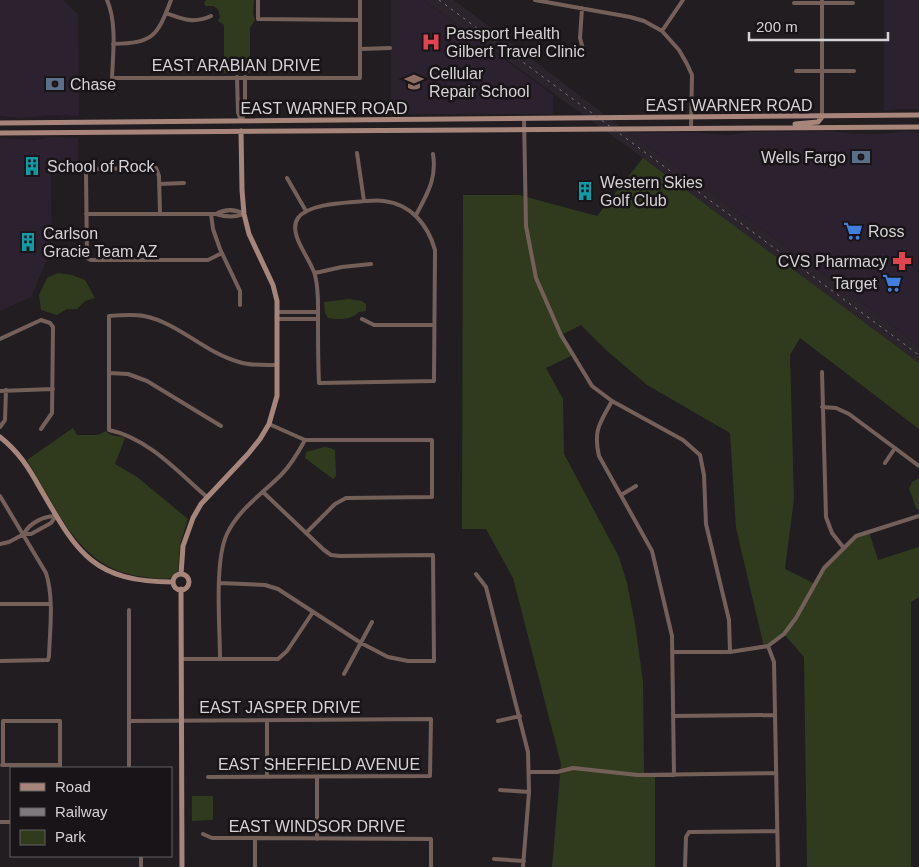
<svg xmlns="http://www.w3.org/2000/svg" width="919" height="867" font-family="Helvetica,sans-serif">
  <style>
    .commercial { fill: #2c212e }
    .built { fill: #2c242c }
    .green { fill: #303b1e }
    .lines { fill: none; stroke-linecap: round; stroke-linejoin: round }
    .street { stroke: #756059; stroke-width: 4 }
    .secondary { stroke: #a7857a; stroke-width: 5 }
    .rail { stroke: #7e7a7e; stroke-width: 1; stroke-dasharray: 2.5 5; stroke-linecap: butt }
    .labels { text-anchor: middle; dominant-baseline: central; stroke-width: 5; stroke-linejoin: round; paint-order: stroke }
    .poi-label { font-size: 16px; fill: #d6d3d6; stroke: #181417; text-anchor: start }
    .street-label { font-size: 16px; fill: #d6d3d6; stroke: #181417 }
  </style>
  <rect width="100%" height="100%" fill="#211d21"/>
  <!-- commercial -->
  <path class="commercial" d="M0,0H63L78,14L79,116L52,115L22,118L0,116Z
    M391,0H424L553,95V114H391Z
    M884,0H919V109H900L884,111Z
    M832,131L856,134H881L907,131L919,133V346L852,295L629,133L692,132L729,135L749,132Z
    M51,137L78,138V172L51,173L52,249L31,297L0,311V138L35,140Z"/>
  <!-- built -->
  <path class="built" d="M424,0H454L629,133L852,295L919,346V363L643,158Z"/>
  <!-- green -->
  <path class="green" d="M206,0H254L253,14L255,20L250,28V73H224V25L218,21L220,17L218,9L213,6H206L204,4Z
    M643,158L919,363V429L800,338L790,355L794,499L785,569L815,584L824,568L856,536L869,532L878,560L919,547V597L911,602V867H807L804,657L784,634L764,647L736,528L730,433L647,385L606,350L581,325L561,335L573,355L546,368L563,399L564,454L619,557L627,583L635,624L643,682L644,775L655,774V867H552L561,764L513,578L486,529H462L463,195H519L597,216Z
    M58,273L72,275L85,280L95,298L85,301L77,309H67L57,315L41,310L39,295L47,278Z
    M349,299L362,301L366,304V311L359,312C352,320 338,320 328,318L325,313L324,302Z
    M73,428L77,435H98L106,431C110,437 118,435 125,438L115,464L137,477L188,519L180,544L178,571L171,578C162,580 153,578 144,577C78,570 58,509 27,460Z
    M324,447L330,448L335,450L336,476L333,479L305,458L306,452Z
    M919,478V509L917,510L909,489L912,482Z
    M192,796H213V820L192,821Z"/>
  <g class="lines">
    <!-- street -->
    <path class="street" d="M107,0C117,23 113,53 112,78H360V0
      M258,0V19L359,20
      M535,0L630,17L644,21L662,31L679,50L687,64L692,75L691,128
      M794,3H853
      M582,8L580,38L584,53
      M166,13C183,19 193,24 211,16
      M662,31L683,0
      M113,44C153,43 157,37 171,0
      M360,49L390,48
      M796,71H854
      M237,77L238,112L241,121L245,112V77
      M822,117V0
      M524,118L526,226L536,278L561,335L592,386L612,401L683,440L700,455L704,475L706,524L729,620L730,652
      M357,153L364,201
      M287,178L306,211
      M159,184L184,183
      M364,201C371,201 378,200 384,201C411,204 428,225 435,250L434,381L319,383C318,362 318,342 318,321C318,306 319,290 315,275C311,259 287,234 298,218C309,203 347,203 364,201Z
      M86,214H216C225,217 234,218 244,214
      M160,214L159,176L156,168L89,169L86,172L87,258L91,260H208L222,253
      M211,214L213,229L220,249L240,291V305
      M216,214C225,209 235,209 244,214
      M416,215C427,194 437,179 433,154
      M315,273L342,267L371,264
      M277,312H318
      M277,319H318
      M362,319L374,325H434
      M0,339L41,320L50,323L53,327L52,413L41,429
      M822,372L826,517L832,533L843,547
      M109,373L128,374L147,381L221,426
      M0,391L53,389
      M612,401C600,423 593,430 599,456L652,551L672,636L674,775
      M822,407L836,408L849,414L919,466
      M269,424L305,440H432V497L346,498L335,504L306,533
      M0,427L5,420L6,390
      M885,463L895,448
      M621,495L636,486
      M0,496L46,573C54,598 50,629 49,656L48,660L0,661
      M207,497C178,472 148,438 109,430V316C121,315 133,314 144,316C179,323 205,353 239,362C251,366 265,365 277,365
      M24,534C29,523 44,516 56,516
      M0,544L9,542L24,534H31L51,523L56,516
      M476,574L486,587L528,752L529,792L523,867
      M219,583L265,585L278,589L361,643L388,657L408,661H434L433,555L340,556L331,555L324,550L263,492
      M0,604H50
      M129,610V766
      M768,646L774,662L778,867
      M673,652H730L768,646L784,634L796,618L824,568L856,536L919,516
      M182,659H278L287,651L313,612
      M220,659C220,627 214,561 227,534C238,510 263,493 281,475C291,465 298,453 305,440
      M344,674L372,622
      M674,716L775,715
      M129,721L431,719L430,776L208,777
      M267,721V777
      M498,721L520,716
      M2,765H60
      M3,765V721H60V768
      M529,772H557L573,768L638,775L776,773
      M500,790L529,792
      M0,822H11
      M203,834L212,838H255L431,839V867
      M255,838V867
      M317,839V777
      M141,856V867
      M494,859L524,861
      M685,867L686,837L689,832L777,831"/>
    <!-- secondary -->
    <path class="secondary" d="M0,123L919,115
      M795,124L818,122L822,117
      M0,133L919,127
      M0,437C18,451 29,468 40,488C77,552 92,582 173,582
      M181,574L183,546L193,518L201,504L248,454L260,439L269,424L277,396V301L273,285L249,234L244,214L242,190L241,131
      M173 582a8 8 0 1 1 16 0a8 8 0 1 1-16 0Z
      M181,589L182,867"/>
    <!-- rail -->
    <path class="rail" d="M439,0L919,355"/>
  </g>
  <!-- icons -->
  <defs>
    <g id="hospital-bare" transform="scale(1.5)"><path d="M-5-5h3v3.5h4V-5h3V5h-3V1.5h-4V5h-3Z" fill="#e0444e" stroke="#181417" stroke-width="2.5" paint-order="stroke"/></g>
    <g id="school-bare" transform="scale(1.5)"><path d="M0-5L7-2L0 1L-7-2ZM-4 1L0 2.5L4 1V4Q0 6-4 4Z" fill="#8d6e63" stroke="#181417" stroke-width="2.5" paint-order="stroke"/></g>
    <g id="bank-bare" transform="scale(1.5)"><path d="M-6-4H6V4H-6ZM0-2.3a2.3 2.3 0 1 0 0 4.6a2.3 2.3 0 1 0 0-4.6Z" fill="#5c6f8a" stroke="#181417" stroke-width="2.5" paint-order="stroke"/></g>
    <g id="building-bare" transform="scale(1.5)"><path d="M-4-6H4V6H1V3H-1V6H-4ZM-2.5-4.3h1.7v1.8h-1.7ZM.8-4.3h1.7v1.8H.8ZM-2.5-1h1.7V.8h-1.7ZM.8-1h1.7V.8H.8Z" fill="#0f9aa8" stroke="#181417" stroke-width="2.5" paint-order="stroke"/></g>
    <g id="supermarket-bare" transform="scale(1.5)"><path d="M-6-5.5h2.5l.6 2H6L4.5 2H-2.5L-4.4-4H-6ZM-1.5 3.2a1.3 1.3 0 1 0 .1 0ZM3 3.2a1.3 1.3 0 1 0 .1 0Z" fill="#3f7fe0" stroke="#181417" stroke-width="2.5" paint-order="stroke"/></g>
    <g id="pharmacy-bare" transform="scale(1.5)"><path d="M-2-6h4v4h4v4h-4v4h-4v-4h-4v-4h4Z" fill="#e0444e" stroke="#181417" stroke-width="2.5" paint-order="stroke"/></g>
  </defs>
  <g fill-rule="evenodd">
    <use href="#hospital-bare" x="431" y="42"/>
    <use href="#school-bare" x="414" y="82"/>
    <use href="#bank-bare" x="55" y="84"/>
    <use href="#bank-bare" x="861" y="157"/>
    <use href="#building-bare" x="32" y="166"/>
    <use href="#building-bare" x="585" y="191"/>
    <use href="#supermarket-bare" x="853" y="231"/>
    <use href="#building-bare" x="28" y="242"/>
    <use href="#pharmacy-bare" x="902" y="261"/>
    <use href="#supermarket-bare" x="892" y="283"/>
  </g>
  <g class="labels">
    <!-- poi labels -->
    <g class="poi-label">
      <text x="446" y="33">Passport Health<tspan x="446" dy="18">Gilbert Travel Clinic</tspan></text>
      <text x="429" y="73">Cellular<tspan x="429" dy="18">Repair School</tspan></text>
      <text x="70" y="84">Chase</text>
      <text x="846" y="157" text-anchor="end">Wells Fargo</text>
      <text x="47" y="166">School of Rock</text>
      <text x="600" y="182">Western Skies<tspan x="600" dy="18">Golf Club</tspan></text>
      <text x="868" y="231">Ross</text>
      <text x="43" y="233">Carlson<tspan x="43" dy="18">Gracie Team AZ</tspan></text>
      <text x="887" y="261" text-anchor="end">CVS Pharmacy</text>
      <text x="877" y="283" text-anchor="end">Target</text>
    </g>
    <!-- street labels -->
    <g class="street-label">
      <text x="236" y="65">EAST ARABIAN DRIVE</text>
      <text x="729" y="105">EAST WARNER ROAD</text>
      <text x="324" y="108">EAST WARNER ROAD</text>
      <text x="280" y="707">EAST JASPER DRIVE</text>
      <text x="319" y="764">EAST SHEFFIELD AVENUE</text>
      <text x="317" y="826">EAST WINDSOR DRIVE</text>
    </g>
  </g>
  <!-- legend -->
  <rect x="10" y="767" width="162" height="90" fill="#181417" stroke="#646063"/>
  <rect x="20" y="783" width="25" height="8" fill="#a7857a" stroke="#646063"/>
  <text x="55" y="792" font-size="15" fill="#d6d3d6">Road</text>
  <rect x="20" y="808" width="25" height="8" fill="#7e7a7e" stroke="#646063"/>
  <text x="55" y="817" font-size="15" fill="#d6d3d6">Railway</text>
  <rect x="20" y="830" width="25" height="15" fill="#303b1e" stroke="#646063"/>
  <text x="55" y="842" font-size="15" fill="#d6d3d6">Park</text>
  <!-- scale -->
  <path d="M749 32v8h139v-8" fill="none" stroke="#d6d3d6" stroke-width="2.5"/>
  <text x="756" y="32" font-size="15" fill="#d6d3d6" stroke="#181417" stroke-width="4" paint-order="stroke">200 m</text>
</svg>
